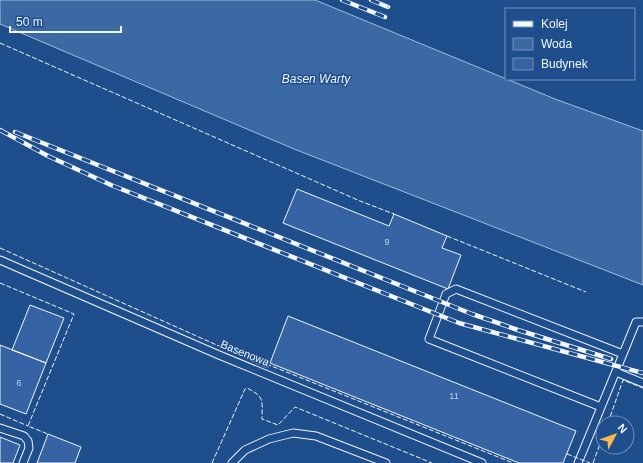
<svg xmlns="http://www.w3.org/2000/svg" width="643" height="463" font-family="Arial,sans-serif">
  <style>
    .water { fill: #3b69a3; stroke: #a8bbd7 }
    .building { fill: #3563a3; stroke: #f2f6ff }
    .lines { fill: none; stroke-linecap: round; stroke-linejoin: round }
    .lane-casing { stroke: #f2f6ff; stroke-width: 9 }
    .lane { stroke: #1f4e8c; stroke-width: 7 }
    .rail-casing { stroke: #f2f6ff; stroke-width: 4.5 }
    .rail { stroke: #1f4e8c; stroke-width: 3; stroke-dasharray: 9; stroke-linecap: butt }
    .fence { stroke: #f2f6ff; stroke-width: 1; stroke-dasharray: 5 2; stroke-linecap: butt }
    .labels { text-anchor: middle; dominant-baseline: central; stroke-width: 3; stroke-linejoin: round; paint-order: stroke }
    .number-label { font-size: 9px; fill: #c3d1e8 }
    .street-label { font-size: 11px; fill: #f2f6ff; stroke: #1f4e8c }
    .water-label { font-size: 12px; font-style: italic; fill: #f2f6ff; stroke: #1f4e8c }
  </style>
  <rect width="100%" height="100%" fill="#1f4e8c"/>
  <!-- water -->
  <path class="water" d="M0,0H315L555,99L643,131V285L294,149L0,24Z"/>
  <!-- building -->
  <path class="building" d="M297,189L389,226L394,214L447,236L442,248L461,255L448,289L283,223Z
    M30,305L64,318L46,363L12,350Z
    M288,316L576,431L563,463H519L270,363Z
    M0,345L46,363L26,414L0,404Z
    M48,434L81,447L75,463H37Z
    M0,437L20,445L13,463H0Z"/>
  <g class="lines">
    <!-- lane casing -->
    <g class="lane-casing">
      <path id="lane" d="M0,260L219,355L482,463
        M623,354L636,322H643
        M616,372L643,383
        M0,428L24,436L28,441L29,448L23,463
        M232,463L245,450L269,439L293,433L316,436L386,463
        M578,463L623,354L456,289L446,294L429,339L601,407"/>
    </g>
    <!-- lane -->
    <use href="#lane" class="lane"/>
    <!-- rail casing -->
    <g class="rail-casing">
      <path id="rail" d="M342,0L385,17
        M371,0L388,7
        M0,130L48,156L111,185L459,323L643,373
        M15,132L472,314L518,330L611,359"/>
    </g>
    <!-- rail -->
    <use href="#rail" class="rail"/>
    <!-- fence -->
    <path class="fence" d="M0,43L360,201L394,214
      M447,236L586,292
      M0,248L268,368L269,365L513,463
      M0,283L74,314L28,426L48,434
      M0,414L28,426
      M608,423L623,380L643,388
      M567,454L590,463
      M212,463L245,389L247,388C265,397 262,400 262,419L278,425L295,407L432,463
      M593,463L603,436"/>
  </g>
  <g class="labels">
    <!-- number labels -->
    <g class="number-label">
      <text x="387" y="242">9</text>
      <text x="19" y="383">6</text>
      <text x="454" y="396">11</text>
    </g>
    <!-- street labels -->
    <g class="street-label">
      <text transform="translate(245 353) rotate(22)">Basenowa</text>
    </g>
    <!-- water labels -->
    <g class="water-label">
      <text x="316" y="79">Basen Warty</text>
    </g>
  </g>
  <!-- legend -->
  <rect x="505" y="8" width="130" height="72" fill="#1f4e8c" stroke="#7391ba"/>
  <rect x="513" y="21" width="20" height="6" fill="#f2f6ff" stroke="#7391ba"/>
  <text x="541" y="28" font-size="12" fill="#f2f6ff">Kolej</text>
  <rect x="513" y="38" width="20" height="12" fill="#3b69a3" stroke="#7391ba"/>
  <text x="541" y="48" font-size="12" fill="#f2f6ff">Woda</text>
  <rect x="513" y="58" width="20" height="12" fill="#3563a3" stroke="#7391ba"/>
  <text x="541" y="68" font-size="12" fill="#f2f6ff">Budynek</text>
  <!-- north arrow -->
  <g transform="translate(615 435) rotate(49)"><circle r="19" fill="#1f4e8c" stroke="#7391ba"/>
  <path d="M0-3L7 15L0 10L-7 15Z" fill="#ffb74d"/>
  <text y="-6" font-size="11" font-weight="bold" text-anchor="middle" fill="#f2f6ff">N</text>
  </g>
  <!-- scale -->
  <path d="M10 26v6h111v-6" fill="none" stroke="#f2f6ff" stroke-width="2"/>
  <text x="16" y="26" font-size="12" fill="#f2f6ff" stroke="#1f4e8c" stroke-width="3" paint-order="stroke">50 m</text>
</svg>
